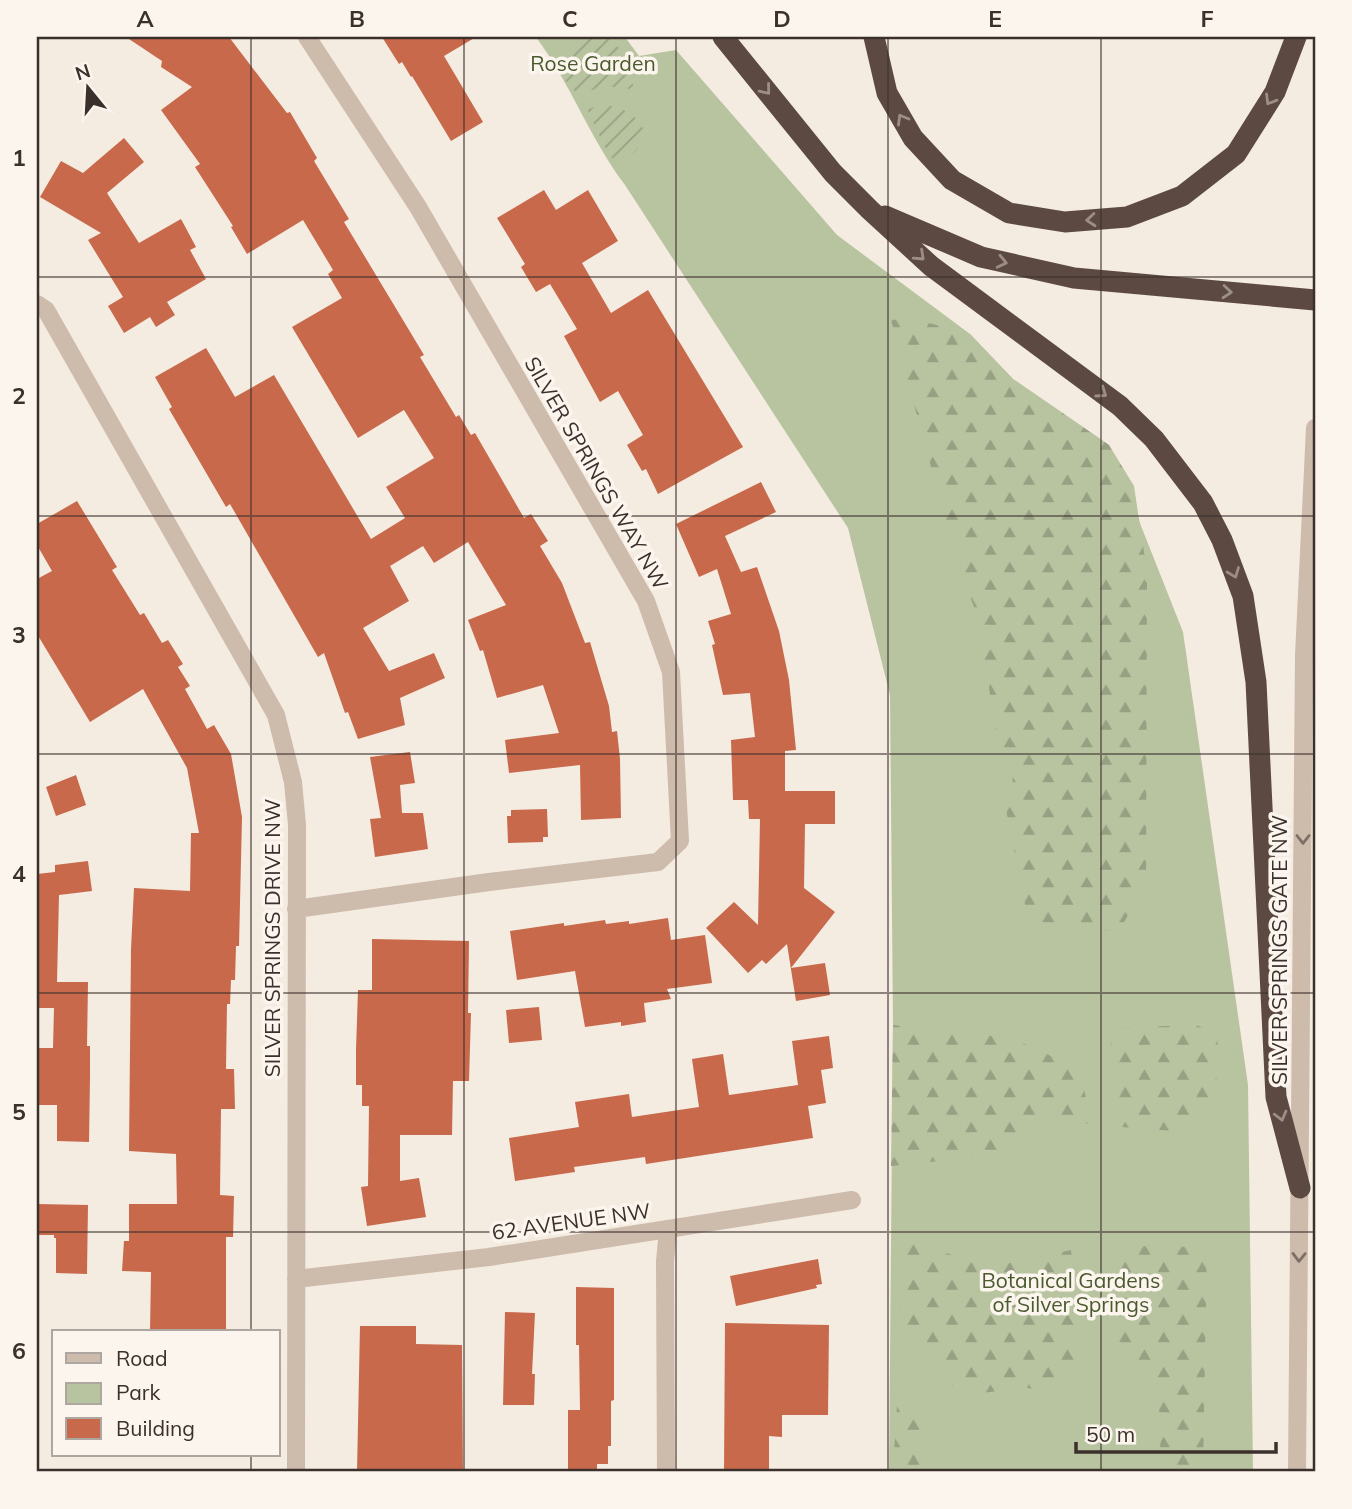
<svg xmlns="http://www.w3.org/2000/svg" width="1352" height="1509" font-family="Mulish,sans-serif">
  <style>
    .green { fill: #b8c4a0 }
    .forest { fill: url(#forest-firs) }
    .garden { fill: url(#garden-furrows) }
    .building { fill: #c8694b }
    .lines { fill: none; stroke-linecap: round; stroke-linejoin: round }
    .minor { stroke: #cdbbac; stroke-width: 18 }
    .tertiary { stroke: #cdbbac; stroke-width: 18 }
    .motorway { stroke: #5c4a42; stroke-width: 21 }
    .oneway { stroke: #9c8e87 }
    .oneway2 { stroke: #7d6f65 }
    .grid { fill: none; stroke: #3b302b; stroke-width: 2; stroke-opacity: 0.55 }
    .labels { text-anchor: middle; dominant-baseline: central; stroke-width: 7; stroke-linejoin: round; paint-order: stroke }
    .park-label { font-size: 21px; fill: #4a5a2e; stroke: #fbf5ee }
    .street-label { font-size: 21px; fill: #3b302b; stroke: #fbf5ee }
    .neatline { fill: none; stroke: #3b302b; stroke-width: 2.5 }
    .grid-label { font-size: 23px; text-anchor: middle; font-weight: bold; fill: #3b302b }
  </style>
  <defs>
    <pattern id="forest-firs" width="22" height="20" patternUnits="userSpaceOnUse" patternTransform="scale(1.75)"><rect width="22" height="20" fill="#b8c4a0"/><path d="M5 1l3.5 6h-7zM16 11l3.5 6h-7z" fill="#97a083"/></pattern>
    <pattern id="garden-furrows" width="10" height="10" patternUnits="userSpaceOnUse" patternTransform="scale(1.75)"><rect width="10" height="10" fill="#b8c4a0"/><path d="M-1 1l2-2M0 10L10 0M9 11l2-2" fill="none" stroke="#97a083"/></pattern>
  </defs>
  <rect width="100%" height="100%" fill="#f4ebe1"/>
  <!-- green -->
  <path class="green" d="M536,37H625L639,56L676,50L837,235L970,334L1013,379L1109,445L1183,632L1248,1085L1253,1472H889L893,1025L890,695L848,528L625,185C590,139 571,84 536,37Z"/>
  <!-- forest -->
  <path class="forest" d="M910,318L970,334L1013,379L1109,445L1134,486L1147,572L1146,886L1118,932L1028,920L1004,799L1013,786L1012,763L999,751L978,618L958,563C966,544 966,533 946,522L891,320Z
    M893,1025L1011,1038L1080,1069L1091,1124L1051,1119L987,1156L891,1166Z
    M1196,1025L1218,1033L1215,1113L1187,1132L1122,1127L1109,1028Z
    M905,1237L986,1268L1071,1250L1080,1350L1058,1395L1028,1388L962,1395L898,1330Z
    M1125,1246L1207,1247L1203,1472H1158L1162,1424L1152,1377L1114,1337L1102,1268Z
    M910,1403L925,1414V1472H893L897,1405Z"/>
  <!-- garden -->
  <path class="garden" d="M585,37H610L612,39C623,53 632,68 633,86L629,89L606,86L578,94C569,86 551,66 561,54C567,47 578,42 585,37Z
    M600,105C620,105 642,116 646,137L636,151L625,159H614L609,156L588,111L589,109Z"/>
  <!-- building -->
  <path class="building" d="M126,37H229L287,113L290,112L317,158L314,161L349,219L344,222L424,355L420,357L456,417L459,415L471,435L475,433L524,518L531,514L548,541L540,546L562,583L585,643L590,642L609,706L612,732L617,731L620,759L621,818L581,820L580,765L509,773L505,740L559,733L543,685L497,698L483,650L480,651L468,620L506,605L468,542L434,563L423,546L390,566L409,601L363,628L389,671L434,653L445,678L400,698L405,725L358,739L348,712L345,713L324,653L318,657L230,504L226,507L169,409L172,407L155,377L206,348L235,397L274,375L371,539L405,518L386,487L434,458L404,410L358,438L292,327L342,298L328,274L333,270L303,220L247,254L231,227L233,226L195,167L200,164L161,110L192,87L161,67L162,61Z
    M382,37H476L444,56L483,122L451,141L412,76L411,77L402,62L399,64Z
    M124,138L144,162L107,193L139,243L181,219L196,247L190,250L206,279L167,302L175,315L156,327L150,317L124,333L108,306L123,297L88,240L101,233L40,197L61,161L83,173Z
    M544,190L556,210L588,190L618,241L582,263L611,313L648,290L743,447L658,494L646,469L642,471L627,445L643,435L618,391L600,402L564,336L577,329L550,284L536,292L521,267L525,264L497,218Z
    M761,482L776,512L725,536L741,572L757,567L779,631L789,680L796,750L785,751V791H835V824H805L804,888L835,912L791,968L825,963L830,995L796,1001L787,944L766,964L762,960L748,973L706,928L734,902L758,925L760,819H749L748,800H733L731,740L755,737L750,693L723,695L712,645L715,644L708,621L731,614L717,569L699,577L676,524Z
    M77,501L117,567L112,570L140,615L144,613L162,643L168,640L183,664L178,667L190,686L185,689L207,729L214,725L231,754L242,817L239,946H236L235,980H231L230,1004H227L226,1069H234L235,1109H221L220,1195L234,1196L233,1237H226V1329H209V1332H150L151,1272L122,1271L124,1241H129V1204H177L176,1154L129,1151L131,949L134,888L190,891L191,833H199L187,768L143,689L90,722L37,634V579L52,571L37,545V524Z
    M410,752L415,783L400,785L402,813H423L428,849L375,857L370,819L381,818L370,757Z
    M76,775L86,805L56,816L46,787Z
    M547,809L548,837H543V842L508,843L507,816H511V810Z
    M88,861L92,891L59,895L57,982H88L87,1046H90V1077L89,1142L57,1141V1105H37V1048H53L54,1008H37V874L55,872V865Z
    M668,918L671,940L705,935L712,983L667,989L671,999L644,1003L646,1022L621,1026V1022L585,1027L575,971L517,980L510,931L564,923V926L605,920L606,924L629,921V924Z
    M372,939L469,941L468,1013H471L469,1081H453L452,1135H400V1181L419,1178L426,1217L367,1226L361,1187L368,1186L369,1106H362V1085H356V1050L358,990H372Z
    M539,1007L542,1040L509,1043L506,1010Z
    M829,1036L833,1068L821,1070L826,1103L808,1106L813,1138L646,1164L645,1157L574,1167L575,1172L515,1181L509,1138L579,1127L575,1102L629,1094L632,1117L699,1107L692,1059L723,1054L729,1095L798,1085L792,1041Z
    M37,1204L88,1205L87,1274L56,1273V1238H54V1235H37Z
    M818,1259L822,1284L816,1285L817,1288L736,1306L730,1276Z
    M576,1287L614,1288V1400L611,1401V1446H608V1464H597V1472H568V1410H580L579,1345H576Z
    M505,1312L535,1313L532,1374H535L534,1405H503Z
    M725,1323L829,1325L828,1415H782V1437L769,1436V1472H724Z
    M360,1326H416V1344L462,1345L463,1472H357Z"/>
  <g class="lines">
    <!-- minor -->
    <path class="minor" d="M37,304L46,310L276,715L293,782L297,825L296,1472
      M296,909L489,882L658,862L680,841L671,672L646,601L418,207L307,37
      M296,1279L489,1257L852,1200
      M666,1472L665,1261L668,1230"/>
    <!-- tertiary -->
    <path class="tertiary" d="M1297,1472L1304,656L1315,428"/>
    <!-- motorway -->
    <path class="motorway" d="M723,37L833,173L870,210L931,266L1120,406L1154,439L1203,503L1222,540L1243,596L1256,682L1276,1097L1300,1188
      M874,37L887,93L913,138L952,180L1009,213L1065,222L1127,217L1182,196L1236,154L1275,92L1296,37
      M885,216L981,257L1074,278L1315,300"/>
  </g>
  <!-- one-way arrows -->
  <defs><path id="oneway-chevron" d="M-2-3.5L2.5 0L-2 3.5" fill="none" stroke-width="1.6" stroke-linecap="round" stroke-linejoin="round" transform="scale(1.75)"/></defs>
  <g class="oneway">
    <use href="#oneway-chevron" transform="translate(766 90) rotate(51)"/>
    <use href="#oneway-chevron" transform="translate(1270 100) rotate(121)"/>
    <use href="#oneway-chevron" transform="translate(902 119) rotate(-120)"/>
    <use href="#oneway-chevron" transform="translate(1091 220) rotate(175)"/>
    <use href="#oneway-chevron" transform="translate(920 256) rotate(43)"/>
    <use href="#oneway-chevron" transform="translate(1002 262) rotate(13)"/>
    <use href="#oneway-chevron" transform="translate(1227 292) rotate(5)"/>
    <use href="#oneway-chevron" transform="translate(1102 393) rotate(35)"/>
    <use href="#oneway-chevron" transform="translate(1234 573) rotate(69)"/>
    <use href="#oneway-chevron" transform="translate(1281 1116) rotate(75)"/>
  </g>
  <g class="oneway2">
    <use href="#oneway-chevron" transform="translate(1303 839) rotate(90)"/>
    <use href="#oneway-chevron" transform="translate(1299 1257) rotate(91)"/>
  </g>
  <!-- grid -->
  <path class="grid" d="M251,37V1332M464,37V1472M676,37V1472M888,37V1472M1101,37V1472M37,277H1315M37,516H1315M37,754H1315M37,993H1315M37,1232H1315M251,1455V1472"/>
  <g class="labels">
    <!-- park labels -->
    <g class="park-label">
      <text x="593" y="63">Rose Garden</text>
      <text x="1071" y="1280">Botanical Gardens<tspan x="1071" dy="24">of Silver Springs</tspan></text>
    </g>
    <!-- street labels -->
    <g class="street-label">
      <text transform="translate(597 473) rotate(60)">SILVER SPRINGS WAY NW</text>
      <text transform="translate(272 938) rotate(-90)">SILVER SPRINGS DRIVE NW</text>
      <text transform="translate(1279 950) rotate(-90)">SILVER SPRINGS GATE NW</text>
      <text transform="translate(571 1221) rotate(-8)">62 AVENUE NW</text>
    </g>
  </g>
  <!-- border -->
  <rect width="1352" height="1509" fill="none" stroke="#fbf5ee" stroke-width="77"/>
  <!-- legend -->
  <rect x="52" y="1330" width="228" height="126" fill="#fbf5ee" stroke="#aea6a0" stroke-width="2"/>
  <rect x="66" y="1353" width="35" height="10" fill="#cdbbac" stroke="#aea6a0" stroke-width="2"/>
  <text x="116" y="1366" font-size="21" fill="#3b302b">Road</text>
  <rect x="66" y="1383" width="35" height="21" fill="#b8c4a0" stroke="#aea6a0" stroke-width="2"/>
  <text x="116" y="1400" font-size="21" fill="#3b302b">Park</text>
  <rect x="66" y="1418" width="35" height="21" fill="#c8694b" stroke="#aea6a0" stroke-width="2"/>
  <text x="116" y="1436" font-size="21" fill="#3b302b">Building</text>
  <!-- north arrow -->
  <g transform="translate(88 88) rotate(342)" stroke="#fbf5ee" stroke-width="5" paint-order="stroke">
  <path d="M0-5L12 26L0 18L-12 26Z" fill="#3b302b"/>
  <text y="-10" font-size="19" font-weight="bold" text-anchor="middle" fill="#3b302b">N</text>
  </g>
  <!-- scale -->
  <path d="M1076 1442v10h200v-10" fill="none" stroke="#3b302b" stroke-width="3.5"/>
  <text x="1086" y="1442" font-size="21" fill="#3b302b" stroke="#fbf5ee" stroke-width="5" paint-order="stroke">50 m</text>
  <rect x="38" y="38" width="1276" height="1432" class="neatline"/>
  <g class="grid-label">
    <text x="145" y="27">A</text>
    <text x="357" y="27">B</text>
    <text x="570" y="27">C</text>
    <text x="782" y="27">D</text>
    <text x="995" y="27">E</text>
    <text x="1207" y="27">F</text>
    <text x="19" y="166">1</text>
    <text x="19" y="404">2</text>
    <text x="19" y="643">3</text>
    <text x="19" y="882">4</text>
    <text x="19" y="1120">5</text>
    <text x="19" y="1359">6</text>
  </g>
</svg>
